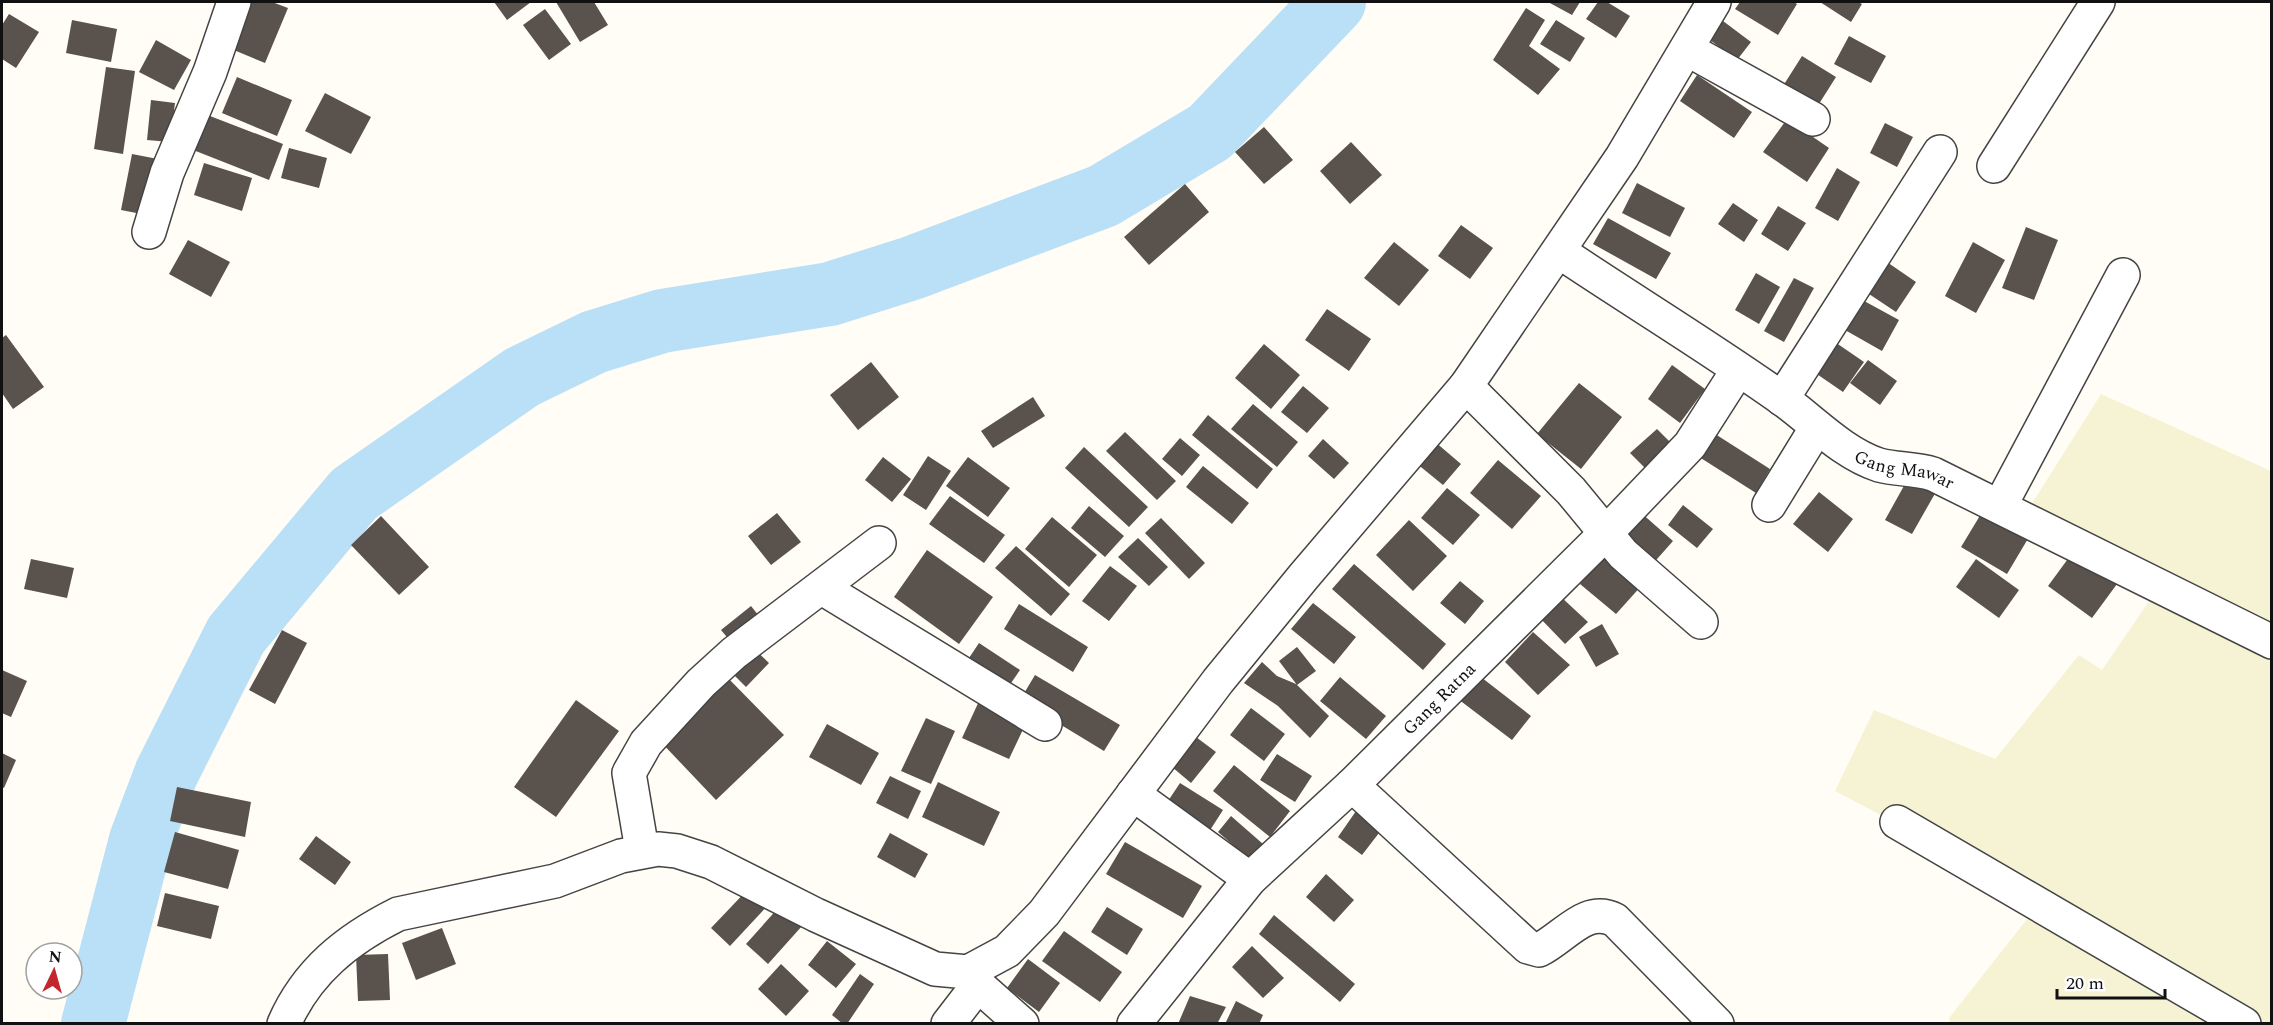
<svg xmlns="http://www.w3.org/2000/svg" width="2273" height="1025" font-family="Spectral,serif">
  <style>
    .farmland { fill: #f6f3d4 }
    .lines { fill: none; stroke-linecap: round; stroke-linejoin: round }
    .river { stroke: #b9e0f7; stroke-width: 64 }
    .building { fill: #5a524d }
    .minor-casing { stroke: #444; stroke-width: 36 }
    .minor { stroke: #fff; stroke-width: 33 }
    .labels { text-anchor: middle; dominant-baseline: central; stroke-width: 6; stroke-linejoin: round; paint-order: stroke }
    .street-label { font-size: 18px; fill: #111; stroke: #fff }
  </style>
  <rect width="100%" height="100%" fill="#fffdf5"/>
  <!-- farmland -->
  <path class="farmland" d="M2101,394L2271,471V1023H1950L1949,1018L2042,900L1835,791L1874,710L1995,759L2079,655L2102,670L2156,591L2021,521Z"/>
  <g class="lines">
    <!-- river -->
    <path class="river" d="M93,1024L141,840L166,774L236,635L354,494L522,377L594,342L662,321L830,294L912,268L1103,196L1210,132L1334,2"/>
  </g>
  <!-- building -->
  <path class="building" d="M248,2H272L288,8L265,63L229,48Z
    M494,2H531L507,20Z
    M556,2H594L608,25L580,42Z
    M1548,2H1580L1572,15Z
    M1598,2H1607L1630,16L1616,38L1586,19Z
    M1740,2H1794L1797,4L1778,35L1735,9Z
    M1820,2H1858L1862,4L1851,22Z
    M1526,8L1545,20L1529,46L1560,69L1538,95L1493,60Z
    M545,9L571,44L549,60L523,25Z
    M9,14L39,32L16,68L2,59V25Z
    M72,20L117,29L111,62L66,53Z
    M1556,20L1585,38L1570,62L1540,44Z
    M1723,21L1751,42L1737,60L1710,40Z
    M1849,36L1886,56L1871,83L1834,64Z
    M156,40L191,60L174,90L139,72Z
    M1802,56L1836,77L1817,107L1783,86Z
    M106,67L135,71L123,154L94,149Z
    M1697,75L1752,112L1734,138L1680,101Z
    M237,77L292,100L277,136L222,113Z
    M325,93L371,117L351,154L305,131Z
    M151,100L175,103L170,142L147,140Z
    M197,111L283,144L269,180L183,146Z
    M1787,119L1829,148L1807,182L1763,152Z
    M1885,123L1913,137L1897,167L1870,153Z
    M1264,127L1293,160L1264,184L1235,152Z
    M1351,142L1382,175L1350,204L1320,171Z
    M289,148L327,158L319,188L281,178Z
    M132,154L163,160L152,216L121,210Z
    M204,163L252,178L242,211L194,195Z
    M1837,168L1860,182L1838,221L1815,208Z
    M1637,183L1685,208L1670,237L1622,213Z
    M1185,184L1209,212L1149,265L1124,237Z
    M1733,203L1758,220L1744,242L1718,224Z
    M1778,206L1806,223L1788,251L1761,234Z
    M1608,218L1671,253L1656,279L1593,244Z
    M1461,225L1493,248L1470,279L1438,256Z
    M2026,227L2058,240L2034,300L2002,288Z
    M188,240L230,262L211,297L169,274Z
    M1394,242L1429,270L1399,306L1364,278Z
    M1973,242L2005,260L1976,313L1945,296Z
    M1884,260L1916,282L1896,312L1863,290Z
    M1756,273L1780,287L1759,324L1735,310Z
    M1794,278L1814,288L1784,342L1764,331Z
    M1855,296L1899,320L1882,351L1838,326Z
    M1327,309L1371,339L1349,371L1305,340Z
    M6,335L44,387L13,409L2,393V338Z
    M1832,340L1864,362L1843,392L1811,370Z
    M1264,344L1300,375L1271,409L1235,378Z
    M1868,360L1897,381L1880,405L1850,383Z
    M871,362L899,397L858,430L830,395Z
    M1672,365L1705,389L1680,423L1648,399Z
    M1579,383L1622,417L1581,469L1537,434Z
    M1303,386L1329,408L1307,433L1281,412Z
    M1033,397L1045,416L993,448L981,431Z
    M1253,404L1298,442L1277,467L1231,429Z
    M1208,415L1273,469L1257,489L1192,435Z
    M1657,429L1677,449L1651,474L1630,453Z
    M1125,432L1176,481L1157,500L1106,451Z
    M1712,432L1770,469L1756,493L1696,455Z
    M1180,438L1200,455L1182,476L1162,459Z
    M1323,439L1349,463L1334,479L1308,456Z
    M1434,441L1461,464L1443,485L1416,463Z
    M1084,447L1148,507L1129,527L1065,468Z
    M928,456L951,471L926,510L903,495Z
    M883,457L911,479L892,502L865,480Z
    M968,457L1010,488L988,517L946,486Z
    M1498,460L1541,496L1512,529L1470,493Z
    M1203,466L1249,503L1232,524L1186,487Z
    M1910,475L1937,490L1912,534L1885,520Z
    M1447,488L1480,515L1453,545L1421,518Z
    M1819,492L1853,519L1828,552L1793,524Z
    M950,496L1005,535L984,563L929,524Z
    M1683,505L1713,529L1697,548L1668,525Z
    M1089,506L1124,536L1105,557L1071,528Z
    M1984,509L2029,537L2007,574L1961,547Z
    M1639,511L1673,541L1650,567L1617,537Z
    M777,513L801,542L771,565L748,536Z
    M381,516L429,567L399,595L351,545Z
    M1052,517L1097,555L1069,587L1025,549Z
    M1161,518L1205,563L1189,579L1145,533Z
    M1409,520L1447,556L1413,591L1376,555Z
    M1138,538L1168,567L1149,586L1118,557Z
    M1016,546L1070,594L1051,616L995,568Z
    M927,550L993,597L959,644L894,597Z
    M1607,552L1643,584L1616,614L1580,584Z
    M2073,552L2117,584L2092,618L2048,586Z
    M31,559L74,568L67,598L24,589Z
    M1976,559L2019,590L1999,618L1956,587Z
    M1354,564L1446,644L1423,670L1332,589Z
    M1110,566L1137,586L1109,621L1082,601Z
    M1460,581L1484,601L1465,624L1440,603Z
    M1560,596L1588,622L1565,644L1539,617Z
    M1313,603L1356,637L1334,664L1291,629Z
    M1019,604L1088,647L1073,672L1004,629Z
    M751,606L767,626L737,649L721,630Z
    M1602,624L1619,654L1596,667L1579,637Z
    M282,630L307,643L275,704L249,690Z
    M1533,632L1570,665L1538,695L1505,662Z
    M979,643L1020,670L1002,696L961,670Z
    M750,645L769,663L746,687L727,668Z
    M1297,647L1316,671L1297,685L1279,661Z
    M1262,662L1277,676L1296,684L1329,716L1310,738L1278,706L1244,683Z
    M2,670L27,681L11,717L2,713Z
    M1477,674L1531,716L1512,740L1458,699Z
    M725,675L784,735L716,800L658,739Z
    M1035,675L1120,725L1104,751L1020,700Z
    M1340,677L1386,716L1366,739L1320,701Z
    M980,699L1027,721L1009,759L962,738Z
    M576,700L619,731L556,817L514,787Z
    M1251,708L1285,734L1264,761L1230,735Z
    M926,718L955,731L931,784L901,771Z
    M827,724L879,753L861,785L809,757Z
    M1196,737L1216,752L1191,783L1172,767Z
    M2,753L16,760L4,788L2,787Z
    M1277,754L1312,776L1295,802L1260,780Z
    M1234,765L1290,811L1270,837L1213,791Z
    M890,776L921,791L908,819L876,803Z
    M938,782L1000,812L984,846L922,817Z
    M1180,783L1223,810L1205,838L1162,810Z
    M177,787L251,802L245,837L170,821Z
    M1363,801L1389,820L1362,855L1338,837Z
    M1231,816L1263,844L1249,859L1218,832Z
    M175,832L239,850L228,889L164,872Z
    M890,833L928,854L915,878L877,857Z
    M316,836L351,862L335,885L299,859Z
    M1125,842L1202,886L1183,918L1106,874Z
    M1326,874L1354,900L1334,922L1306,897Z
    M751,886L769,904L730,946L711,928Z
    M165,893L219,906L211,939L157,926Z
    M780,906L802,926L768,964L746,944Z
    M1107,907L1143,929L1127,955L1091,932Z
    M1274,915L1355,984L1340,1002L1259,934Z
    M442,928L456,964L416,980L402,943Z
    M1064,931L1122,972L1100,1002L1042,961Z
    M827,941L856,964L836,988L808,965Z
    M1252,946L1284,978L1263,998L1232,967Z
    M388,954L390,1000L358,1001L356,955Z
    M1028,959L1060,983L1039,1012L1007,988Z
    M781,964L809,991L786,1016L758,989Z
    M860,974L874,984L847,1024H843L832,1015Z
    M1190,996L1226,1007L1217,1024H1178Z
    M1236,1001L1263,1015L1259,1024H1225Z"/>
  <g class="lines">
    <!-- minor casing -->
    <g class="minor-casing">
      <g id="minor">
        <path d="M1687,49L1813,119"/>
        <path d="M1994,166L2098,2"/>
        <path d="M149,232L167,173L210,72L234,2"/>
        <path id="s1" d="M1560,252C1633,301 1709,347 1781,398C1812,420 1842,453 1879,465C1897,470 1915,468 1933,474L2272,642"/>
        <path d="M1466,386L1571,491L1623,554L1701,622"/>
        <path d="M1782,399L1940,152"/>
        <path d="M1769,505L1817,427"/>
        <path d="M2000,506L2123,275"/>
        <path d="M822,588L1045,724"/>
        <path d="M1352,785L1528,947L1539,950C1565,937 1586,905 1615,920L1717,1024"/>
        <path d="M1133,794L1250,879"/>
        <path d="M1897,822L2244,1024"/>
        <path d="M642,850L629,773L646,743L701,683L734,653L879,543"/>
        <path d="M968,972L978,985L1022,1024"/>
        <path d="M284,1024C307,971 348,939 398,914L555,881L621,856L658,849L677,851L711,862L816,915L935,969L968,972L1007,951L1044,913L1218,681L1304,576L1466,386L1622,157L1714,2"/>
        <path d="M948,1024L978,985"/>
        <path id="s2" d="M1134,1024L1250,879L1352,785L1605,534L1690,445L1738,370"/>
      </g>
    </g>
    <!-- minor -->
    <use href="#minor" class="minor"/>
  </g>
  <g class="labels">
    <!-- street labels -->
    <g class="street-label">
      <text stroke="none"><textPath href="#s1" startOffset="410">Gang Mawar</textPath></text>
      <text stroke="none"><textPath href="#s2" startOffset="447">Gang Ratna</textPath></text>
    </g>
  </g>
  <!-- border -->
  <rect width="2273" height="1025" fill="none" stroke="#111111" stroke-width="6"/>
  <!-- north arrow -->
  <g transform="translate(54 971) rotate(5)"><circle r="28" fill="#ffffff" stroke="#a0a0a0" stroke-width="1.5"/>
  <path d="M0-4.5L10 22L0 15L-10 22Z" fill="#c4262e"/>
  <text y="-9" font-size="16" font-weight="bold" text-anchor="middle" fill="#111111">N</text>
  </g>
  <!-- scale -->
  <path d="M2057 989v9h108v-9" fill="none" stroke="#111111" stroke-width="3"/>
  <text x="2066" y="989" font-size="18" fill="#111111" stroke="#ffffff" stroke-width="4.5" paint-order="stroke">20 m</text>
</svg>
